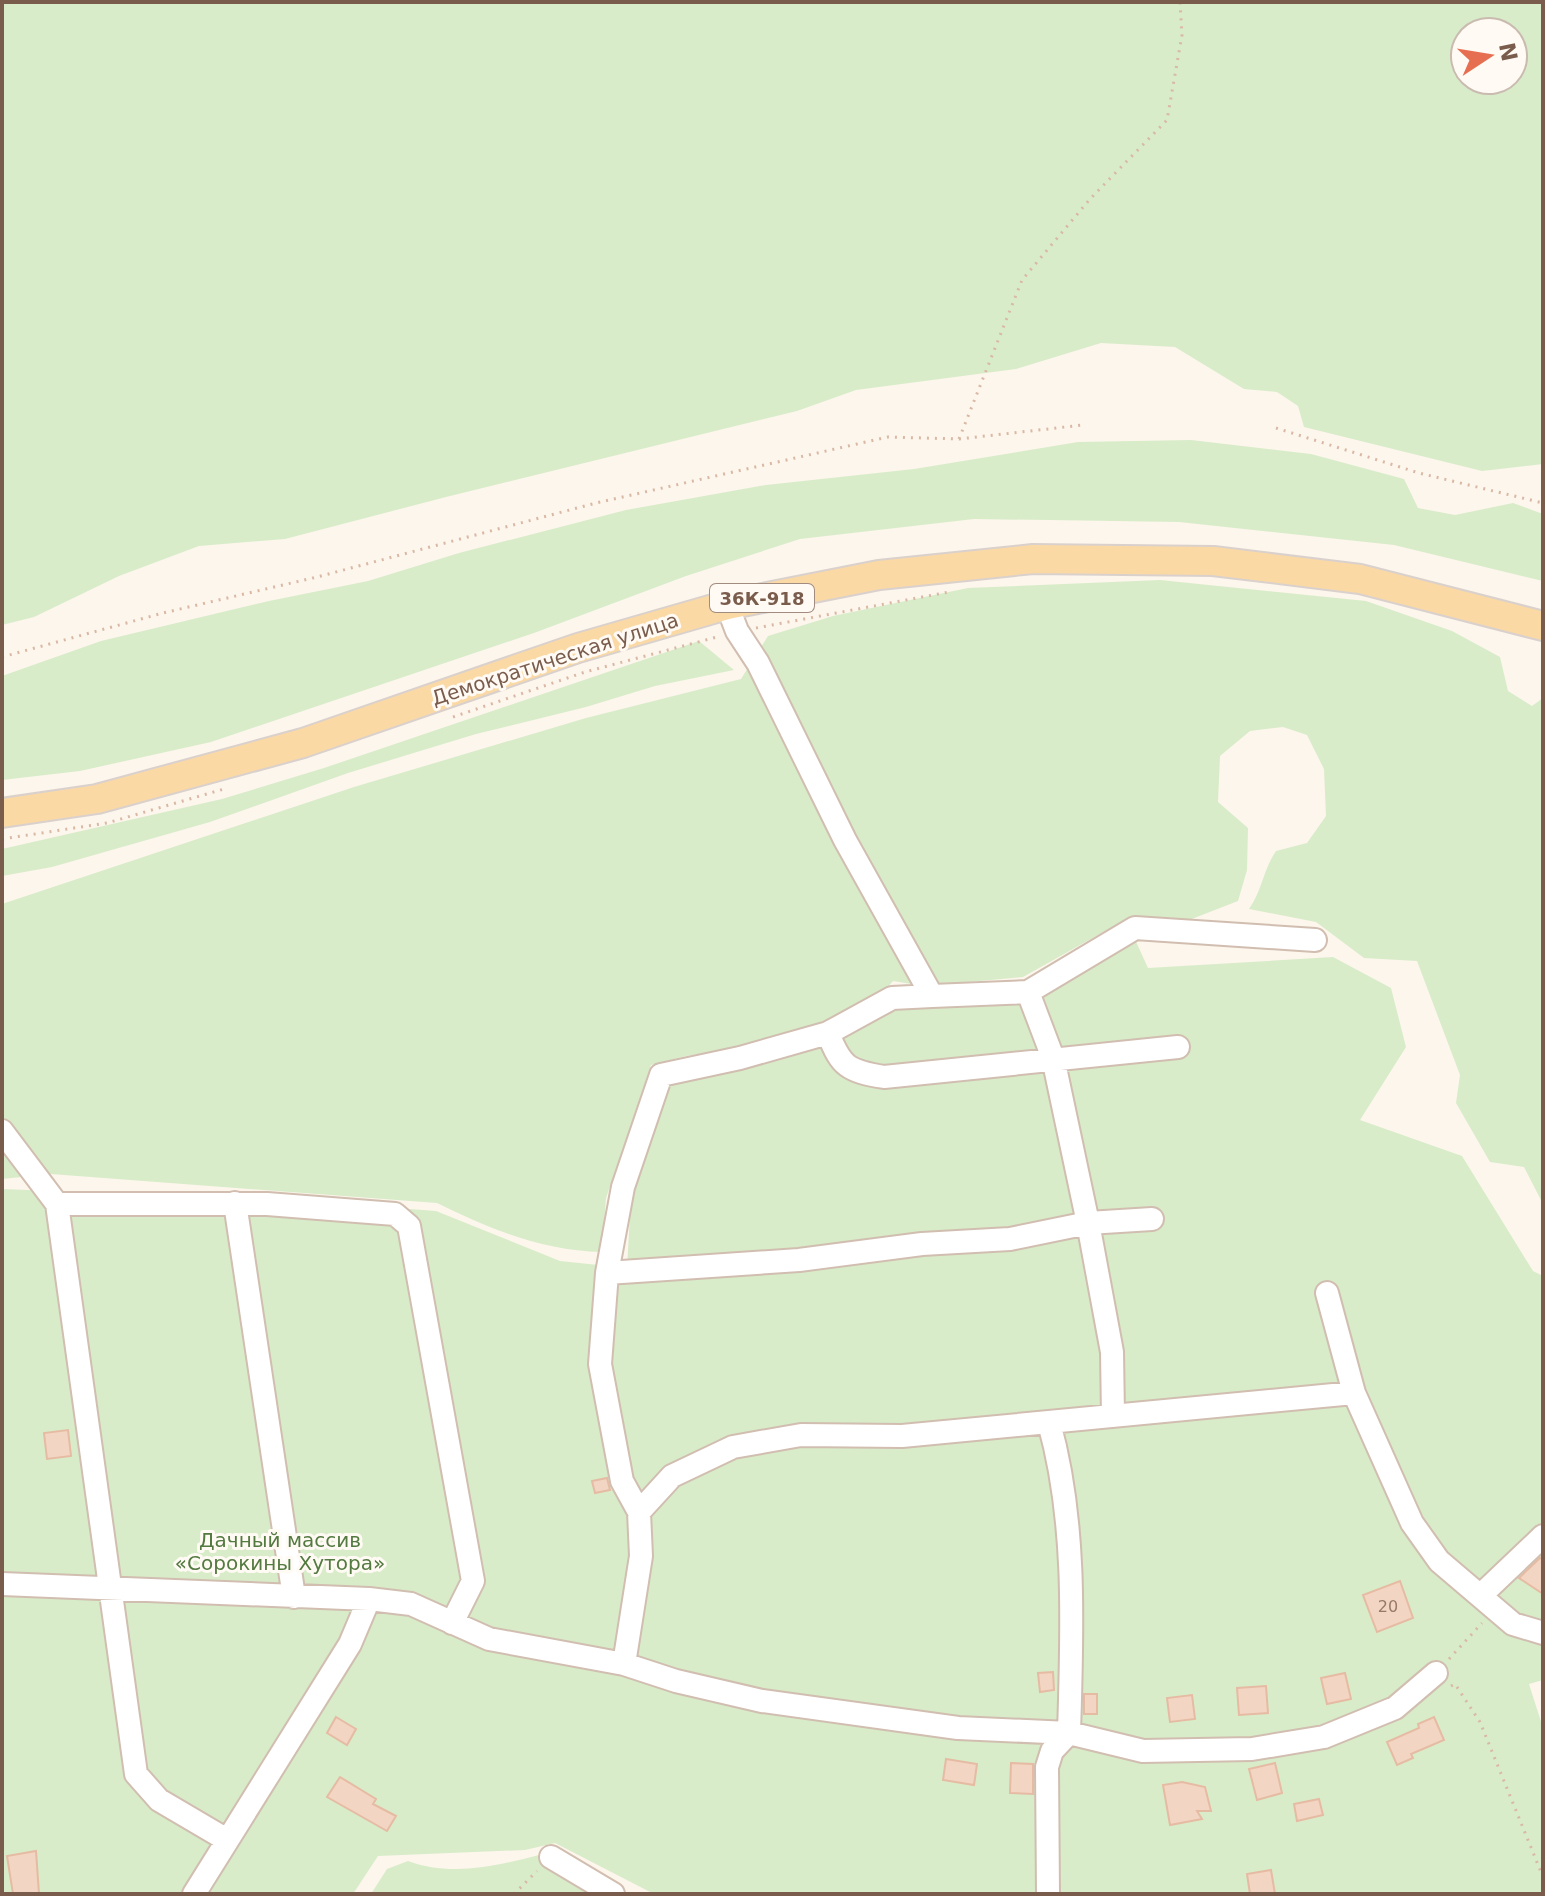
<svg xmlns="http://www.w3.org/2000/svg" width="1545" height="1896" font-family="'DejaVu Sans',sans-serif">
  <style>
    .green { fill: #d8ecc9; fill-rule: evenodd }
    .building { fill: #f3d5c3; stroke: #e6bba3; stroke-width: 2 }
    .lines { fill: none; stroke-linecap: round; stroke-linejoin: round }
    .minor-casing { stroke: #d1beb0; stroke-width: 26 }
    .major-casing { stroke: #dad1cd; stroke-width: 32 }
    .path { stroke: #d9b8a5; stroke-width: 3; stroke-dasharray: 2 6; stroke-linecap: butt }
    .minor { stroke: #fff; stroke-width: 22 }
    .major { stroke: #fbd9a5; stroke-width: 28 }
    .labels { text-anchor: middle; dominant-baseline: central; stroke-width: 6; stroke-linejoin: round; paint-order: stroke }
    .number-label { font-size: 16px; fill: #987a6a }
    .shield { fill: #fffaf3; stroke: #a28b7f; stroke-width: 2 }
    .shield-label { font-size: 18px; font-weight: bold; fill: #7a5c4d }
    .street-label { font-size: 20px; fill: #7a5c4d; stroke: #fffaf3 }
    .park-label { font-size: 20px; fill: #537a41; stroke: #fffaf3 }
  </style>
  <rect width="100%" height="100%" fill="#fdf6ec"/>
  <!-- green -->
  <path class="green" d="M2,2H1543V464L1482,471L1304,427L1298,406L1277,392L1244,389L1175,347L1101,343L1016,369L856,390L797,411L446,497L285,539L199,546L119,576L34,617L2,625ZM1513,32V80H1465V32Z
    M1191,440L1311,454L1404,479L1418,508L1455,515L1513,503L1543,514V581L1394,545L1179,522L974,519L800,539L686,576L534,633L211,742L80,771L2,780V676L101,641L269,601L368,581L459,553L626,510L766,485L914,469L1078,442Z
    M1160,580L1366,601L1452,631L1500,657L1508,691L1532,706L1543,698V1204L1524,1167L1490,1162L1456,1103L1460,1075L1417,961L1364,958L1316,922L1249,909C1262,891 1263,870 1276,851L1307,843L1326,816L1324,769L1307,735L1283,727L1250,731L1220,756L1218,802L1248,828L1247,870L1238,901L1184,922L1114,926L1023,977L924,986L893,981L876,1001L772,1042L686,1056L651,1065L606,1198L602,1252C542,1251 490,1229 437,1203L51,1174L2,1179V904L354,787L586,718L741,679L768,636L833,616L968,588Z
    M699,641L734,670L655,686L586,707L476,734L348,773L210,822L52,867L2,876V849L222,799L324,768Z
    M1133,935L1148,968L1333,957L1391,988L1406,1047L1360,1120L1462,1156L1533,1271L1543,1276V1680L1529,1684L1543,1728V1894H654L555,1843L525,1850L378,1856L353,1894H2V1189L292,1200L436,1211L560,1261L627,1268L631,1197L665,1087L780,1060L900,1003L1032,998Z
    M539,1855L596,1894H371L387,1869L408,1861C451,1877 496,1866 539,1855Z"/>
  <!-- building -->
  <path class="building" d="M68,1430L71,1456L47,1459L44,1433Z
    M607,1478L610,1490L595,1493L592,1481Z
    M1540,1558L1543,1559V1594L1519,1578Z
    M1400,1581L1413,1618L1377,1632L1363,1595Z
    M1053,1672L1054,1690L1040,1692L1038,1673Z
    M1345,1673L1351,1699L1327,1704L1321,1678Z
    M1266,1686L1268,1713L1239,1715L1237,1688Z
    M1084,1694H1097V1714H1084Z
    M1192,1695L1195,1719L1170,1722L1167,1698Z
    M336,1717L356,1729L347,1745L327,1733Z
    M1434,1717L1444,1740L1411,1754L1413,1758L1397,1765L1387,1742L1419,1728L1418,1724Z
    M946,1759L977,1764L974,1785L943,1780Z
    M1011,1763L1033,1764V1794L1010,1793Z
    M1275,1763L1282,1793L1257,1800L1249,1769Z
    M340,1777L376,1799L373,1804L396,1816L387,1831L327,1797Z
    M1182,1782L1205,1787L1211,1811H1197L1202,1819L1170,1825L1163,1785Z
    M1319,1799L1323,1815L1297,1821L1294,1804Z
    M36,1851L39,1894H13L7,1856Z
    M1271,1870L1275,1894H1250L1247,1874Z"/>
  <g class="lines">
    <!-- minor casing -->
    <g class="minor-casing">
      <path id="minor" d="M727,605L737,631L758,663L845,840L932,996L892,998L828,1033
        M1028,992L1053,1058L1088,1223L1112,1352L1113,1416
        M932,996L1028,992L1135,928L1315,940
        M2,1131L57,1204H267L395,1214L409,1226L473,1581L452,1623
        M235,1203L294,1597
        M57,1204L136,1774L159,1800L227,1840
        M607,1273L623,1187L661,1075L740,1058L828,1033C841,1067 848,1071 884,1077L1178,1047
        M1327,1293L1354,1393L1412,1523L1439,1561L1513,1624L1543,1633
        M639,1512L622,1481L600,1364L607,1273L799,1260L922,1244L1010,1239L1088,1223L1152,1219
        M2,1584L369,1599L411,1604L489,1639L624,1664L676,1681L762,1701L958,1728L1069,1733L1143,1751L1252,1749L1324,1737L1395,1708L1436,1673
        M1480,1596L1543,1536
        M624,1664L641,1556L639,1512L672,1476L733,1447L801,1435L902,1436L1354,1393
        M551,1857L613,1894
        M194,1894L350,1644L369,1599
        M1048,1894L1047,1767L1052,1751L1069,1733C1072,1632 1077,1522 1049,1423"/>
    </g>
    <!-- major casing -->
    <g class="major-casing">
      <path id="major" d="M2,813L97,799L303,743L578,648L727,605L879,575L1033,559L1213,561L1360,579L1543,626"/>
    </g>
    <!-- path -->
    <path class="path" d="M1276,428L1419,473L1543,503
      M959,439L1022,280L1090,199L1167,120L1182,35L1180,2
      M756,628L949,592
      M2,657L163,613L317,577L596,503L888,437L959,439L1083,425
      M453,717L585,672L717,637
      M2,839L107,823L224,789
      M1449,1659L1482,1623
      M1451,1686L1455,1684L1480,1722L1543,1877
      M514,1894L537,1871"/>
    <!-- minor -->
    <use href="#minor" class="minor"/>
    <!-- major -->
    <use href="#major" class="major"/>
  </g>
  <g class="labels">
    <!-- number labels -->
    <g class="number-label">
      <text x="1388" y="1606">20</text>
    </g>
    <!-- shield labels -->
    <rect class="shield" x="710" y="584" width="104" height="28" rx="6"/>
    <g class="shield-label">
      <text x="762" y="598">36К-918</text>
    </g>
    <!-- street labels -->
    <g class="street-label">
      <text transform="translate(555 659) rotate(-18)">Демократическая улица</text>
    </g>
    <!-- park labels -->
    <g class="park-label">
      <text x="280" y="1540">Дачный массив<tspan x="280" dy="23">«Сорокины Хутора»</tspan></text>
    </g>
  </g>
  <!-- border -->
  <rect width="1545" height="1896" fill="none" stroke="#7a5c4d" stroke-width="8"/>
  <!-- north arrow -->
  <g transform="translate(1489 56) rotate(78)"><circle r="38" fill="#fffaf3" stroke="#cabbb1" stroke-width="2"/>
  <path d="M0-6L14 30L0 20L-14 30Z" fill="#e76f51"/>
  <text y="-12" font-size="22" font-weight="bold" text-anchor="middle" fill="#7a5c4d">N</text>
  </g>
</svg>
